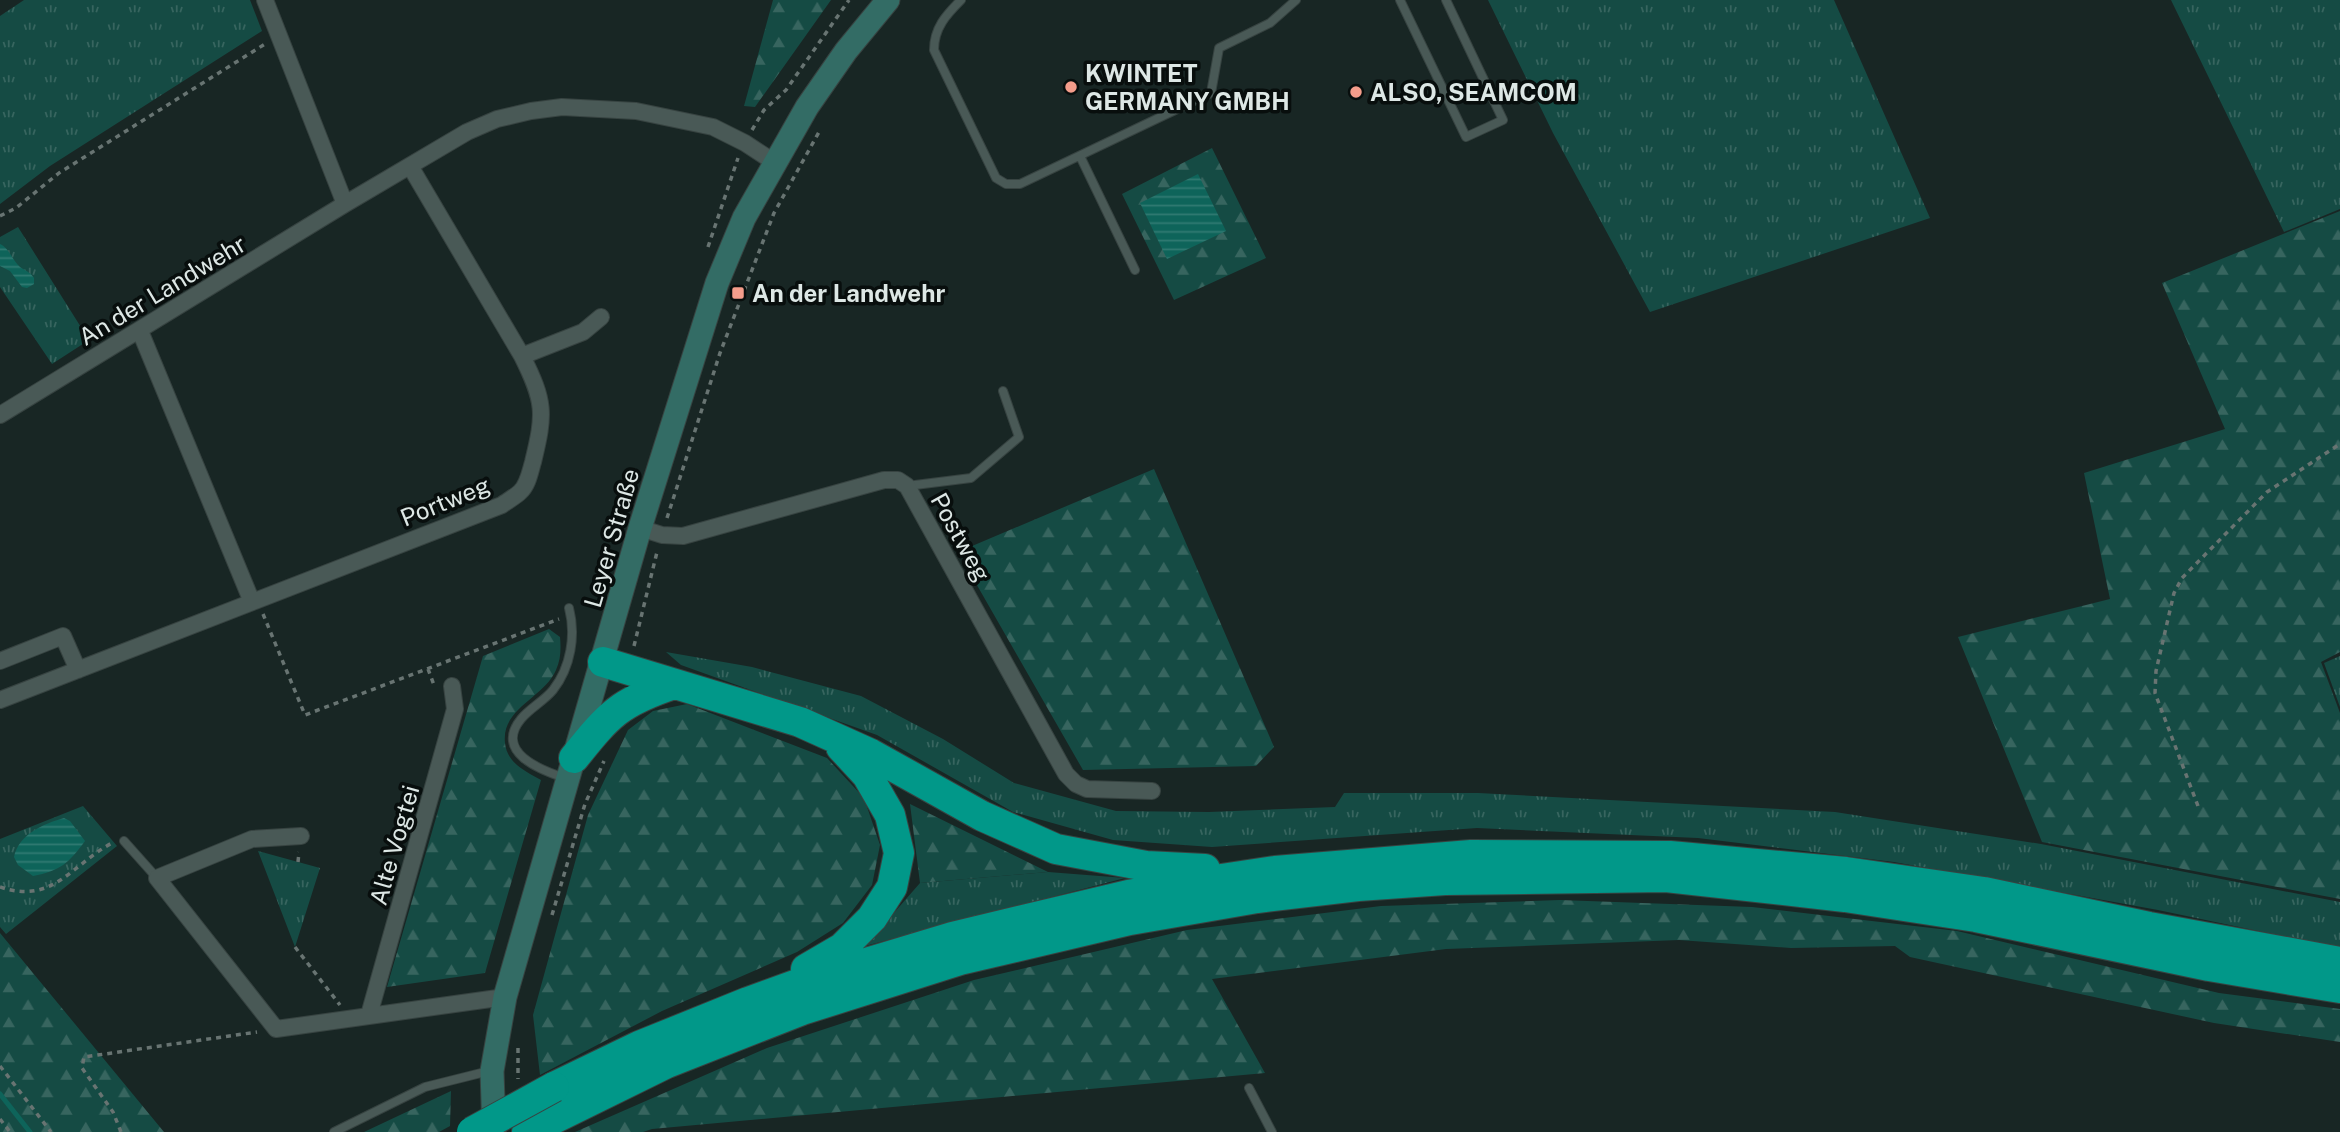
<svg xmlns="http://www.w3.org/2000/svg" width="2340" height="1132" font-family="'Public Sans',sans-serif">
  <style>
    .grass { fill: url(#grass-tufts) }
    .forest { fill: url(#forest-firs) }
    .water { fill: url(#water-rules) }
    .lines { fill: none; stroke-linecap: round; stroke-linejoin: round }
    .stream { stroke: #0e645a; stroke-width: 5 }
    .lane-casing { stroke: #374341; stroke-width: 10 }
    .street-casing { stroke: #374341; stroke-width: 18 }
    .secondary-casing { stroke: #374341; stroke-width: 25 }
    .highway-casing { stroke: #374341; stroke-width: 32 }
    .path { stroke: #687472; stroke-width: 3.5; stroke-dasharray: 5 5; stroke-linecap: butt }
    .lane { stroke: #495956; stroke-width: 8 }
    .street { stroke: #495956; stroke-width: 16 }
    .secondary { stroke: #336c65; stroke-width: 23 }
    .highway { stroke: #019889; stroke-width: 30 }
    .highway-bridge-casing { stroke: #374341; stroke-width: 32; stroke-linecap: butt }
    .highway-bridge { stroke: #019889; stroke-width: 30 }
    .poi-dot { fill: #f49d8b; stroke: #080e0d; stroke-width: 2.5 }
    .labels { text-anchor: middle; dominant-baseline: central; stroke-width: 7; stroke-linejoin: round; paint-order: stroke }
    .poi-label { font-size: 24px; font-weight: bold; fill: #dde7e5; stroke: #080e0d; text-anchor: start }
    .street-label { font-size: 24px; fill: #dde7e5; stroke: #080e0d }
  </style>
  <defs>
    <pattern id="grass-tufts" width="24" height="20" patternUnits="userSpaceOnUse" patternTransform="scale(1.75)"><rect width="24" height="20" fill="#154b44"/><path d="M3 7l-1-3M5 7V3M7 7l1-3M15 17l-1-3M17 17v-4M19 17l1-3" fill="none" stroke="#37655f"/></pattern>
    <pattern id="forest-firs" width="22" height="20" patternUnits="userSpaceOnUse" patternTransform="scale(1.75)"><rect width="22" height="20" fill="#154b44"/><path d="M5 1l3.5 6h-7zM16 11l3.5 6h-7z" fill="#37655f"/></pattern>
    <pattern id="water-rules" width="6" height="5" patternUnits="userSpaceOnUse" patternTransform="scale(1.75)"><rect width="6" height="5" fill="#0e645a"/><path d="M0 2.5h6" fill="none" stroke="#317a72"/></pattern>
  </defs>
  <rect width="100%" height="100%" fill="#182624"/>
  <!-- grass -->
  <path class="grass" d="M24,0H250L262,31L50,166L0,204V16Z
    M1488,0H1834L1930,218L1650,312L1553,133Z
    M2171,0H2340V209L2284,232Z
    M18,227L89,340L52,364L0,287V237Z
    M666,652L752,667L861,696L943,739L1014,783L1116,811L1209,812L1335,807L1344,793H1478L1835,812L2041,844L2340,902V948L2158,910L1894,862L1698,838L1477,828L1212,847L1113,840L1013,812L877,735L681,665Z
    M2340,656V707L2324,663Z
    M83,806L117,846L6,934L0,927V839Z
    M258,851L320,868L295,947Z
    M1048,872L1125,878L865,946L920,883Z"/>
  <!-- forest -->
  <path class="forest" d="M773,0H831L755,107L744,106Z
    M1212,148L1266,258L1174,300L1122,194Z
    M2340,211V652L2321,662L2340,713V899L2042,842L1958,637L2110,599L2084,473L2225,429L2162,283Z
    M1154,469L1274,747L1256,766L1083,770L958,552Z
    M549,629L560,637C561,648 561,659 556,670C544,698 501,708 505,743C507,763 525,771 541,780L485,973L387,987L483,656Z
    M687,704L827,758L864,798L880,845L872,885L843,923L797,952L662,1011L540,1075L533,1015L588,815L628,730L653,711Z
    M910,804L1048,872L920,883Z
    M1560,900L1752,907L1957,931L2219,993L2340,1009V1042L2214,1023L1910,957L1895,946L1791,948L1679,940L1446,949L1212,979L1265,1073L652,1129L643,1132H575L767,1048L974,980L1187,930L1381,906Z
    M0,933L164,1132H0Z
    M451,1091L450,1126L439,1132H364Z"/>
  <!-- water -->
  <path class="water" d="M1198,174L1226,231L1167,259L1140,203Z
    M0,244C10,249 12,260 20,267C26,271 30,272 34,278V284L27,288L22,287L10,271L0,266Z
    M64,818L70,821L85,841C69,863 60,871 33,876L18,865L14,857C19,834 43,824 64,818Z"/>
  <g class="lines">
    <!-- stream -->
    <path class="stream" d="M0,1094L30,1132"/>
    <!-- lane casing -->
    <g class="lane-casing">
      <path id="lane" d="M961,0C946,15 934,28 934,50L996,178L1006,184H1020L1211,93L1219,48L1270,23L1296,0
        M1400,0L1466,137L1503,120L1446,0
        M1080,156L1135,270
        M907,486L971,478L1019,437L1003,391
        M565,778C540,770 494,752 521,719C530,708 544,701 553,690C571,667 576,635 569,608
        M124,841L157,878
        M1249,1088L1272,1132
        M334,1132L425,1087L489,1071"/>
    </g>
    <!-- street casing -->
    <g class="street-casing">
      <path id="street" d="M265,0L345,204
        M140,331L252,602
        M522,356L583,332L601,317
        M0,415L345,204L467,132L497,119L531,111L562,107L636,111L713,127L745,143L774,162
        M640,528L662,535L683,536L884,480H898L907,486L1066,774L1076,784L1087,789L1152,791
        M0,661L63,636L78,670
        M0,700L502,505C507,501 515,497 520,492C528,485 530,472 533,462C545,413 545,402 522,356L410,166
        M301,836L252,839L157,878L276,1029L505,997
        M369,1015L455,709L452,686"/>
    </g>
    <!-- secondary casing -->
    <g class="secondary-casing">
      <path id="secondary" d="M494,1132L492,1071L505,997L640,528L717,283L744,218L807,107L846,51L888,0"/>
    </g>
    <!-- highway casing -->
    <g class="highway-casing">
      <path id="highway" d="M603,662L800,722L871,754L982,816L1056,849L1146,866L1205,869
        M574,758C609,714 620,702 674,684
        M806,969L842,948L872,918L892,887L899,853L890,815L867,775L841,747
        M554,1087L639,1046L748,1002L803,982L952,937L1128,895L1215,880L1275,871L1471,855L1670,856L1846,872L1984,892L2149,927L2340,962
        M527,1132L667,1063L802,1010L960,960L1130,920L1257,898L1358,886L1445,880L1666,877L1845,897L1976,917L2209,966L2340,988"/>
    </g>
    <!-- path -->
    <path class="path" d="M752,130L764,110L786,90L849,0
      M0,216L16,208L59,173L265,44
      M708,247L738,158
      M667,518L720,353L774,213L819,132
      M263,614L305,715L559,619
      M634,646L657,552
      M428,669L434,685H436
      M2198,806L2155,693L2156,671L2174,593L2182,578L2267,492L2340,444
      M298,862L299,852
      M0,887C53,905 71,865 112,843
      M552,915L585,804L604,761
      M295,947L340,1005
      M518,1048V1079
      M0,1066L51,1132
      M0,1119L10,1132
      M121,1132L113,1112L82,1068L84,1057L257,1032"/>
    <!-- lane -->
    <use href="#lane" class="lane"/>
    <!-- street -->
    <use href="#street" class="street"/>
    <!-- secondary -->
    <use href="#secondary" class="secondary"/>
    <!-- highway -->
    <use href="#highway" class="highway"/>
    <!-- highway-bridge casing -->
    <g class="highway-bridge-casing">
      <path id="highway-bridge" d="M472,1132L554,1087"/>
    </g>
    <!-- highway-bridge -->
    <use href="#highway-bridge" class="highway-bridge"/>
  </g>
  <!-- markers -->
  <g class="poi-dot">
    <circle cx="1071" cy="87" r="7"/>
    <circle cx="1356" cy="92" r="7"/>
    <rect x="731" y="286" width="14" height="14" rx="3.5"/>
  </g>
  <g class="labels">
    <!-- poi labels -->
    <g class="poi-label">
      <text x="1085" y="73">KWINTET<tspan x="1085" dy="28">GERMANY GMBH</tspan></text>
      <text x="1370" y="92">ALSO, SEAMCOM</text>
      <text x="752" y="293">An der Landwehr</text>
    </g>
    <!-- street labels -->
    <g class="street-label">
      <text transform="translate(162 290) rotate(-31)">An der Landwehr</text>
      <text transform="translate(445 501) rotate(-22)">Portweg</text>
      <text transform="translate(961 537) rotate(61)">Postweg</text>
      <text transform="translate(611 538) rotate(-74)">Leyer Straße</text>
      <text transform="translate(394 845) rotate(-74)">Alte Vogtei</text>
    </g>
  </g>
</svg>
